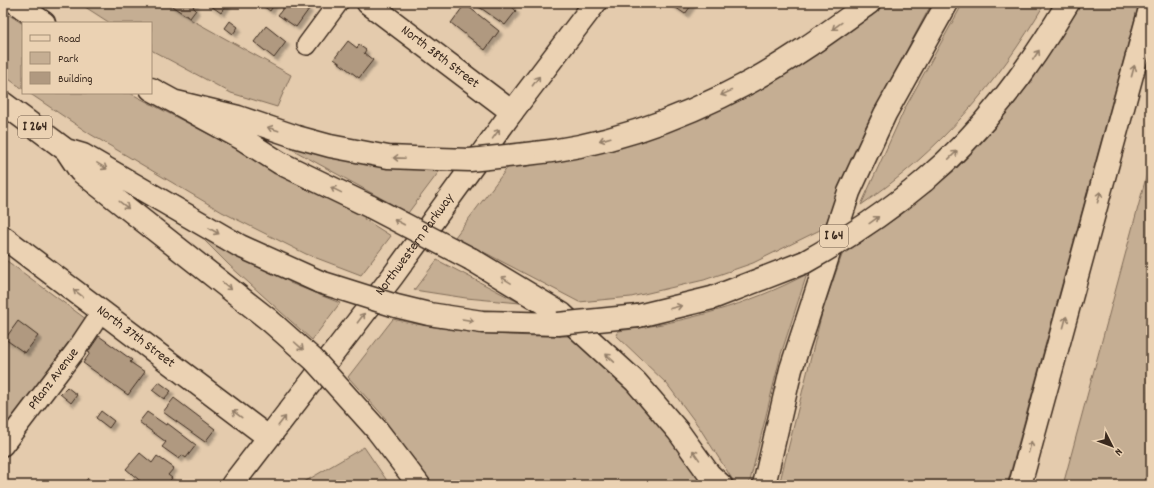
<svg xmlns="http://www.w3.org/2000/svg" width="1154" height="488" font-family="Dekko,sans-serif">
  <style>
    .green { fill: #c5ae93; stroke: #806c58 }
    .building { fill: #b09980; stroke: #3b2a1e; filter: url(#shadow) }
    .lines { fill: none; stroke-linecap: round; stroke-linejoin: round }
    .minor-casing { stroke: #3b2a1e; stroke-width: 22 }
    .tertiary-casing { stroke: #3b2a1e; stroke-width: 25 }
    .motorway-casing { stroke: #3b2a1e; stroke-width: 25 }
    .minor { stroke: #ebd2b3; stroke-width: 19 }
    .tertiary { stroke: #ebd2b3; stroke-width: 22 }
    .motorway { stroke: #ebd2b3; stroke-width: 22 }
    .motorway-bridge-casing { stroke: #3b2a1e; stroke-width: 25; stroke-linecap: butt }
    .motorway-bridge { stroke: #ebd2b3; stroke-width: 22 }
    .oneway { stroke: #937e68 }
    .labels { text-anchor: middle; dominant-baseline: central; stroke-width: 4; stroke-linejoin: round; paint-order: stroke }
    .shield { fill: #ebd2b3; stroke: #705c4b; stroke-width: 1 }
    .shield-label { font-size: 13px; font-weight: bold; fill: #3b2a1e }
    .street-label { font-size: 14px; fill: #3b2a1e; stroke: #ebd2b3 }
  </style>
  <defs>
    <filter id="shadow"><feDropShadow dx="3.5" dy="3.5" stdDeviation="1" flood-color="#0004"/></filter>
  </defs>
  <rect width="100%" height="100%" fill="#e4cbad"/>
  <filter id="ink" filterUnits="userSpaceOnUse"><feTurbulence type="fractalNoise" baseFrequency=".025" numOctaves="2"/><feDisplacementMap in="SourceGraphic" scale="8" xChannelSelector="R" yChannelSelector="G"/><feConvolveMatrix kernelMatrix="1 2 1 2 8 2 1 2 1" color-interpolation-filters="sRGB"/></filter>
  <g filter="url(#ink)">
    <!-- green -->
    <path class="green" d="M79,3H168L190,19L291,75L277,107L231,93L151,50V23H110Z
      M884,3H932L866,126L824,228L753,263L704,280L631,297L579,302L455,237L508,167L552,161L594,149L853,27Z
      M963,3H1045C998,83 938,153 861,205L905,108Z
      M1080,3H1139L1007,485H779L823,309L842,255L902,214L927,193L955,170L986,138L1032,81Z
      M3,11L23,24V89L3,75Z
      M29,93H130L365,216L364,219L391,236L361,275L306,254L222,212L90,134Z
      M287,144L441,169L408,213L286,146Z
      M1151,159V485H1063Z
      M207,237L291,279L290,283L340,303L312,340L229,265L204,240Z
      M3,258L86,319L3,429Z
      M437,260L520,303L466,298L414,290Z
      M807,274L781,354L749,485H736L699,427L667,384L616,335L618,331C682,323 749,305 807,274Z
      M393,319C453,333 512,337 574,336L624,380L710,485H433L385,421L386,419L348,377Z
      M364,447L390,485H299Z"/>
    <!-- building -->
    <path class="building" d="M167,3H196L193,7L196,10L190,18Z
      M207,3H228L221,13Z
      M259,3H275L270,11Z
      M287,3H300L309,9L296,27L278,15Z
      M476,3H509L516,11L505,25L475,4Z
      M669,3H693L685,14Z
      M465,4L499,31L485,50L451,23Z
      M230,21L238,27L233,34L225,28Z
      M266,26L286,42L274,58L254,42Z
      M348,41L357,48L359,45L366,50L364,53L373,60L359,78L334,59Z
      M18,321L38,336L25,353L5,339Z
      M99,336L132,360L130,362L145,372L128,395L83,363L90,353L88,352Z
      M159,382L171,391L164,399L152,390Z
      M67,387L77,395L71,403L60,394Z
      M174,398L215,429L205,442L163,412Z
      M101,411L114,421L109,428L96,418Z
      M147,412L166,425L167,423L196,445L186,458L182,455L179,459L162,447L166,442L139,422Z
      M140,453L152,463L157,456L174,468L168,475L172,478L166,485H145L126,469Z
      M88,478L97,485H83Z"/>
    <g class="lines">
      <!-- minor casing -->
      <g class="minor-casing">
        <g id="minor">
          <path d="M307,45L338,3"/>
          <path id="s1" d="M3,446L76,350L102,311"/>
        </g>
      </g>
      <!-- tertiary casing -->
      <g class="tertiary-casing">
        <g id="tertiary">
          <path id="s2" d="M368,3L512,112"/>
          <path id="s3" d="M3,237L268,437"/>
          <path id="s4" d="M232,485L392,277L512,112L595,3"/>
        </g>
      </g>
      <!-- motorway casing -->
      <g class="motorway-casing">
        <path id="motorway" d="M16,3L44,23
          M151,89L241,138L280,163L371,207
          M176,102L238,117L297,137L330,146L388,157L438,159
          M3,103L66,150L80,171L269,320
          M66,150L83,155L240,246L320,282
          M526,154C603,147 681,119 750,82C792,59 830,31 869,3
          M924,181C984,130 1028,70 1068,3
          M471,259L562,314L636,382L678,431L709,474L721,485
          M429,314L482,322L558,324
          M638,316L712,298L805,262
          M377,430L419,485
          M764,485L791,369L849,192L885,114L947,3
          M1020,485L1151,5"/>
      </g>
      <!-- minor -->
      <use href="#minor" class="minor"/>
      <!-- tertiary -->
      <use href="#tertiary" class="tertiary"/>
      <!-- motorway -->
      <use href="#motorway" class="motorway"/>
      <!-- motorway-bridge casing -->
      <g class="motorway-bridge-casing">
        <path id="motorway-bridge" d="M438,159L470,160L526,154
          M371,207L471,259
          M805,262C848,238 887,212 924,181
          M320,282L396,306L429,314
          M269,320L314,360L377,430
          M558,324L638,316"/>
      </g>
      <!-- motorway-bridge -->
      <use href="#motorway-bridge" class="motorway-bridge"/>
    </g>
    <!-- one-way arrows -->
    <defs><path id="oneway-shaft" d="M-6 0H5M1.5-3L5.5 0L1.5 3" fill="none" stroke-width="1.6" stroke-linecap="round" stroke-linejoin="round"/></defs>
    <g class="oneway">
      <use href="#oneway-shaft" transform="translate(837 26) rotate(144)"/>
      <use href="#oneway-shaft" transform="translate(1036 55) rotate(-57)"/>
      <use href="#oneway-shaft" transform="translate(1133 71) rotate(-75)"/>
      <use href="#oneway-shaft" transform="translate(536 81) rotate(-53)"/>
      <use href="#oneway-shaft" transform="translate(726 93) rotate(155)"/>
      <use href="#oneway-shaft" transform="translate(273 129) rotate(-162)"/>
      <use href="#oneway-shaft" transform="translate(496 134) rotate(-54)"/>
      <use href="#oneway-shaft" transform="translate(605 139) rotate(164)"/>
      <use href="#oneway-shaft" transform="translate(953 155) rotate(-44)"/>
      <use href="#oneway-shaft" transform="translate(399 158) rotate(-178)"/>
      <use href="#oneway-shaft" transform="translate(102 166) rotate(31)"/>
      <use href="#oneway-shaft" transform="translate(336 190) rotate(-154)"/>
      <use href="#oneway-shaft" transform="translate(1099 197) rotate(-75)"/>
      <use href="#oneway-shaft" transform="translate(124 205) rotate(38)"/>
      <use href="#oneway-shaft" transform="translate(874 220) rotate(-36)"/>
      <use href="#oneway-shaft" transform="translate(399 222) rotate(-152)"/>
      <use href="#oneway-shaft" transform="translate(214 231) rotate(30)"/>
      <use href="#oneway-shaft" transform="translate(506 280) rotate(-149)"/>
      <use href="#oneway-shaft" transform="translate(227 286) rotate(39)"/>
      <use href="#oneway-shaft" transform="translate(78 293) rotate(-143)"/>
      <use href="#oneway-shaft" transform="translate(676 307) rotate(-14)"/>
      <use href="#oneway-shaft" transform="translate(361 318) rotate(-53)"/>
      <use href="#oneway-shaft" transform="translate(468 320) rotate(9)"/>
      <use href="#oneway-shaft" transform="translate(1065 322) rotate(-75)"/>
      <use href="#oneway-shaft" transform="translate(299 346) rotate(42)"/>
      <use href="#oneway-shaft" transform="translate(610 358) rotate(-137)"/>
      <use href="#oneway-shaft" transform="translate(237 414) rotate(-143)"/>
      <use href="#oneway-shaft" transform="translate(282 421) rotate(-52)"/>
      <use href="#oneway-shaft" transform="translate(1030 447) rotate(-75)"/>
      <use href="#oneway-shaft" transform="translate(696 455) rotate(-125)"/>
    </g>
  </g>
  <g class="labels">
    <!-- shield labels -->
    <g class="shield">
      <rect x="18" y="116" width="34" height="22" rx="3"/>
      <rect x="820" y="225" width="28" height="22" rx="3"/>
    </g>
    <g class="shield-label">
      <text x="35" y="127">I 264</text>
      <text x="834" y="236">I 64</text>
    </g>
    <!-- street labels -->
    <g class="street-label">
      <text stroke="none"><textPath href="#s2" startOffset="90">North 38th Street</textPath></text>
      <text stroke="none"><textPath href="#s4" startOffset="302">Northwestern Parkway</textPath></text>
      <text stroke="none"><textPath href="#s3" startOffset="166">North 37th Street</textPath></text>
      <text stroke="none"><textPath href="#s1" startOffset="84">Pflanz Avenue</textPath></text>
    </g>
  </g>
  <!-- margin -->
  <rect width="1154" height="488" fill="none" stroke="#ebd2b3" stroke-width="16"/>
  <rect x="8" y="8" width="1138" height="472" fill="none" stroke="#3b2a1e" stroke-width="1.5" filter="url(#ink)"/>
  <!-- legend -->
  <rect x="22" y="22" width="130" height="72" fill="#ebd2b3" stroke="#a58f77"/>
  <rect x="30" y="35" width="20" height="6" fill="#ebd2b3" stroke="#a58f77"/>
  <text x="58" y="42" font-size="12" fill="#3b2a1e">Road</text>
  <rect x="30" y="52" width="20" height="12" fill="#c5ae93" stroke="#a58f77"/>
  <text x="58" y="62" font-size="12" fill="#3b2a1e">Park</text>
  <rect x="30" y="72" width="20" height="12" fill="#b09980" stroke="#a58f77"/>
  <text x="58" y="82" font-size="12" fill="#3b2a1e">Building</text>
  <!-- north arrow -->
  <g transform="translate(1112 446) rotate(132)" stroke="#ebd2b3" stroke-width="3" paint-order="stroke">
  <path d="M0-3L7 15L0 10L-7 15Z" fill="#3b2a1e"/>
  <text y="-6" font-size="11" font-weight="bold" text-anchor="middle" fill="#3b2a1e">N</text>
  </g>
</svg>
